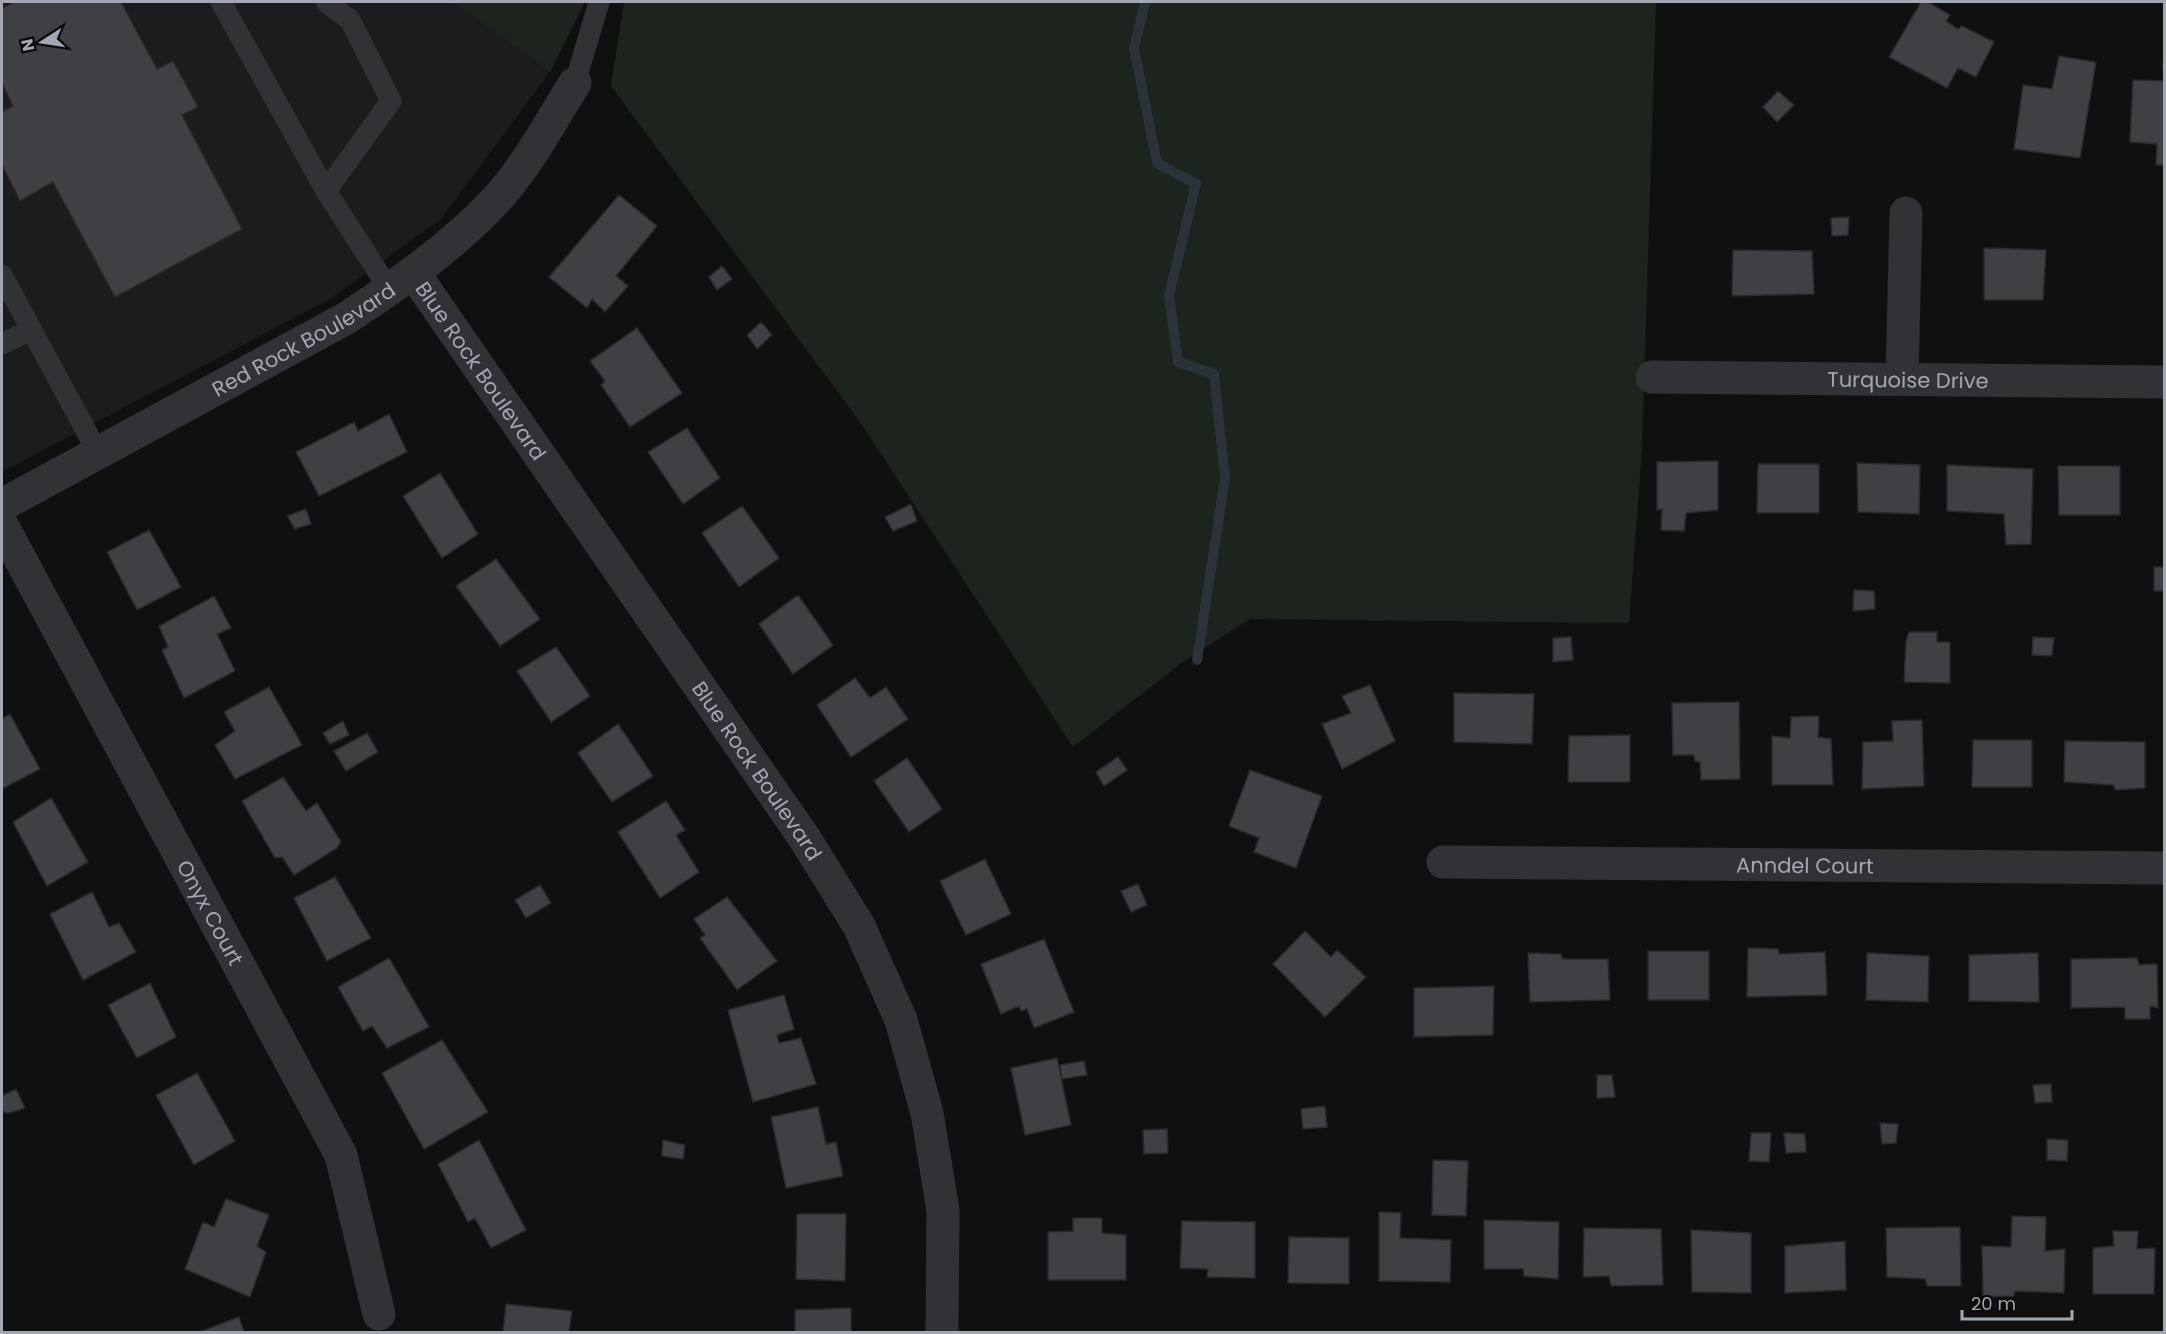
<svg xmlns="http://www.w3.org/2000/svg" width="2166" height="1334" font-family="Poppins,sans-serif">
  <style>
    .built { fill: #1c1c1e }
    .green { fill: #1d241d }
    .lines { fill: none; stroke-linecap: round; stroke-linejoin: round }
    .stream { stroke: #2a3339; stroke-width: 10 }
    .building { fill: #3f4044; stroke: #2a2a2d; stroke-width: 1.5 }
    .service { stroke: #313236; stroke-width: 21 }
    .minor { stroke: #313236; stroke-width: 33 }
    .labels { text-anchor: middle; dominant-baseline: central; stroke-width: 5; stroke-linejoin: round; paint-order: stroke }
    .street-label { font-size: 21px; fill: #a2a7b2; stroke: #0b0b0c }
  </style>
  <rect width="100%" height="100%" fill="#101011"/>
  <!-- built -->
  <path class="built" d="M2,2H452L550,72L441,219L330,299L2,472Z"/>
  <!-- green -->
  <path class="green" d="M452,2H585L550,72Z
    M624,2H1656L1642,449L1629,623L1250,619L1183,662L1073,747L860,422L611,86Z"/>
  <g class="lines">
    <!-- stream -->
    <path class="stream" d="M1145,2L1134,48L1157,163L1196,184L1169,295L1178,362L1214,374L1225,478L1197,660"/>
  </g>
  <!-- building -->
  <path class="building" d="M14,2H121L157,69L173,61L198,107L182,115L242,229L115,297L53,182L20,201L2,165V112L13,106L2,83V8Z
    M1921,2H1928L1950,15L1946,21L1958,29L1962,26L1994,42L1976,77L1958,68L1947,88L1889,57Z
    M2059,56L2096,62L2080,158L2014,149L2023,85L2052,89Z
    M2163,63H2164V165H2156L2157,144L2130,142L2133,80L2164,81Z
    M1778,91L1794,105L1777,122L1763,107Z
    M619,195L657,226L616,276L628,286L605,312L592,299L587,308L549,277Z
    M1849,217L1848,235L1832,236L1831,218Z
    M1984,248L2046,250L2043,300H1984Z
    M1733,250L1812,251L1814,294L1732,296Z
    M722,266L732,279L717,290L709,277Z
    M761,322L772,335L757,349L747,335Z
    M637,328L682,393L630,427L601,385L605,381L590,361Z
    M389,414L407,452L319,496L296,452L354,422L358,431Z
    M687,428L720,478L683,504L648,452Z
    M1718,461V510L1686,513L1684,531L1661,530L1662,509L1657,510V462Z
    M1857,463L1920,465L1919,514L1858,512Z
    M1758,464H1819V513H1757Z
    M1947,465L2033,469L2031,544L2006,545L2004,514L1947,511Z
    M2058,466H2120V515H2059Z
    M440,473L478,534L442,558L403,496Z
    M911,504L917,521L893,531L885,517Z
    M742,506L779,558L739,587L702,533Z
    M306,509L311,524L295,529L287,516Z
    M149,530L181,587L137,610L107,552Z
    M496,559L540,619L500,646L456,586Z
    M2154,567H2164V591H2154Z
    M1854,590L1874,591L1875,609L1853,611Z
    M798,595L833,645L793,674L759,624Z
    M214,596L231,628L217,634L235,671L184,698L162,650L168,647L159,626Z
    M1909,632H1937V642H1950V683L1904,682L1906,641Z
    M1571,637L1573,660L1553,662V638Z
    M2033,637L2054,638L2052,656L2032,655Z
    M556,647L590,696L551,722L517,671Z
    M855,678L870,698L886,687L908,719L851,757L817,705Z
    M1370,685L1395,741L1342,769L1322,724L1351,713L1342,696Z
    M269,687L302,745L235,779L215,745L235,731L224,712Z
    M1454,693L1534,694L1532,744L1454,742Z
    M1739,702L1740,779L1701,780L1700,762L1695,761L1694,755H1673L1672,703Z
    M10,714L40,769L2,789V719Z
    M1819,716L1818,737L1831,739L1833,785H1772V736L1790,738L1791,717Z
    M1922,720L1924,786L1862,789L1863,742L1893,741L1892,721Z
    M343,721L349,735L330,744L323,733Z
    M618,724L653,776L612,802L578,753Z
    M367,733L378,752L346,771L334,751Z
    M1630,735V782H1568L1569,736Z
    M1973,740H2032V787H1972Z
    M2065,741L2145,742V788L2115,790L2114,785L2064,782Z
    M1118,757L1127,770L1104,786L1096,772Z
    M907,758L942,809L909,832L874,781Z
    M1250,770L1322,796L1296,868L1254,852L1259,838L1229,826Z
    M283,777L306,811L317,803L341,842L337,848L294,875L282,857L275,858L242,801Z
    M51,798L88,862L47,886L13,822Z
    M666,801L685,830L676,835L699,872L660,898L618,832Z
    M985,859L1011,914L966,935L940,881Z
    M335,877L371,938L327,961L294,898Z
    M1138,884L1147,905L1131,912L1121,891Z
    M540,885L551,903L526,918L515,900Z
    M92,892L109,927L119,923L136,952L83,980L50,914Z
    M727,897L777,961L737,990L700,938L705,935L694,919Z
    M1305,931L1331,957L1337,950L1366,977L1325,1017L1273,964Z
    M1044,939L1074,1012L1034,1028L1027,1009L1021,1011L1019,1006L1001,1014L981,964Z
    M1748,948L1778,949L1779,954L1825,952L1827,995L1747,997Z
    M1648,951H1709V1000H1648Z
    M1528,953L1561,954L1562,959H1608L1610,1000L1530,1002Z
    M1867,953L1929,956L1928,1002L1866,1000Z
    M2038,953L2039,1002L1969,1001V955Z
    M389,958L429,1027L387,1048L372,1026L363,1031L338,987Z
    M2137,958L2139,965L2157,964L2158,1008L2150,1006V1019H2125V1007L2071,1008V959Z
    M150,983L176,1037L137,1058L108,1005Z
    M1494,986L1493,1035L1414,1037V988Z
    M784,995L794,1029L777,1035L779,1043L801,1038L816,1084L753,1102L728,1010Z
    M442,1040L488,1112L424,1149L382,1073Z
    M1057,1058L1071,1125L1025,1135L1011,1068Z
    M1084,1061L1087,1075L1062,1079L1060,1065Z
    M197,1073L235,1141L194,1165L156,1095Z
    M1597,1075H1612L1615,1097L1597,1098Z
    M2051,1084L2052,1102L2035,1103L2033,1085Z
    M16,1089L25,1108L10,1113L3,1112L2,1096Z
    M1325,1106L1327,1127L1303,1129L1301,1109Z
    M818,1107L826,1144L836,1142L843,1176L786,1188L771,1117Z
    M1880,1123L1898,1124L1896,1143L1882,1144Z
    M1167,1129L1168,1153L1144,1154L1143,1130Z
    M1751,1133H1771L1769,1162L1749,1161Z
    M1784,1133L1805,1134L1806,1152L1786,1153Z
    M2047,1139L2068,1140L2067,1161L2047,1160Z
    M479,1140L526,1230L491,1248L475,1218L468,1222L438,1164Z
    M663,1140L685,1145L683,1159L662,1156Z
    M1433,1160L1468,1161L1466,1216L1432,1215Z
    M226,1199L269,1215L257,1246L266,1252L250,1297L185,1269L203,1222L214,1227Z
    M1379,1212L1401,1213L1400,1238L1451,1240L1450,1282L1379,1281Z
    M797,1214H846L845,1281L796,1279Z
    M2012,1216L2046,1217L2045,1251L2065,1249L2064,1293L2015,1291L2014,1296L1983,1297L1982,1246L2011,1247Z
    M1073,1218H1102V1233L1126,1235V1280H1048V1232L1073,1231Z
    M1484,1220L1559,1222L1558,1279L1524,1276L1523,1269H1484Z
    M1182,1221L1255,1222V1278L1207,1277L1208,1269L1180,1268Z
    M1960,1227L1961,1286H1927L1925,1279L1887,1277L1886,1228Z
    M1584,1228L1661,1229L1663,1285L1611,1286L1609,1276L1583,1277Z
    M1691,1230L1751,1233V1293L1692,1292Z
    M2113,1231H2138L2137,1249L2155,1248L2154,1294H2093V1248L2114,1246Z
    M1289,1237L1349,1238V1284L1288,1283Z
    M1845,1241L1846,1290L1785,1293V1246Z
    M506,1304L572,1311L569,1332H503Z
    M851,1308V1332H795V1310Z
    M239,1317L244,1332H199Z"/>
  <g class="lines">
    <!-- service -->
    <path class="service" d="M221,2L326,191L389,289
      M575,83L599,2
      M326,191L391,101L350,20L326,2
      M2,275L98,453
      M2,344L31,330"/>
    <!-- minor -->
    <g class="minor">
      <path id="s1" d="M413,272L805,839L859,926L901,1020L927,1113L943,1210L942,1332"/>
      <path id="s2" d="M1652,377L2164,382"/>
      <path d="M1902,379L1906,213"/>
      <path id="s3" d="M2,505L345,319C397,285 452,247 495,201C527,167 550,122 575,83"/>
      <path id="s4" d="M2,525L341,1155L379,1314"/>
      <path id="s5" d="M1443,862L2164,868"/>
    </g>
  </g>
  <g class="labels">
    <!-- street labels -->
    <g class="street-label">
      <text stroke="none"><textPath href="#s3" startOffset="344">Red Rock Boulevard</textPath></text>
      <text stroke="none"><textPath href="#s1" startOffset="120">Blue Rock Boulevard</textPath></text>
      <text stroke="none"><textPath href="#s2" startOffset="256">Turquoise Drive</textPath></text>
      <text stroke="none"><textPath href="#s1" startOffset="606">Blue Rock Boulevard</textPath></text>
      <text stroke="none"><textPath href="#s5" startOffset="362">Anndel Court</textPath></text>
      <text stroke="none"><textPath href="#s4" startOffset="440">Onyx Court</textPath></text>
    </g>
  </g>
  <!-- border -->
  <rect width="2166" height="1334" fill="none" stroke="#a2a7b2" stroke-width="6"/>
  <!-- north arrow -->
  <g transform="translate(42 42) rotate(258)" stroke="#0b0b0c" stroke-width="4.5" paint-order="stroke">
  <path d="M0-4.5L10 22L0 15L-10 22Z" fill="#a2a7b2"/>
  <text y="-9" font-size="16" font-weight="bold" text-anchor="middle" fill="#a2a7b2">N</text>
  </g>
  <!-- scale -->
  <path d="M1962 1310v9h110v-9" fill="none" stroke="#a2a7b2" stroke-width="3"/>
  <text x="1971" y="1310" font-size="18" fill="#a2a7b2" stroke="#0b0b0c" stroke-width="4.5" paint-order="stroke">20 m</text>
</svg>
